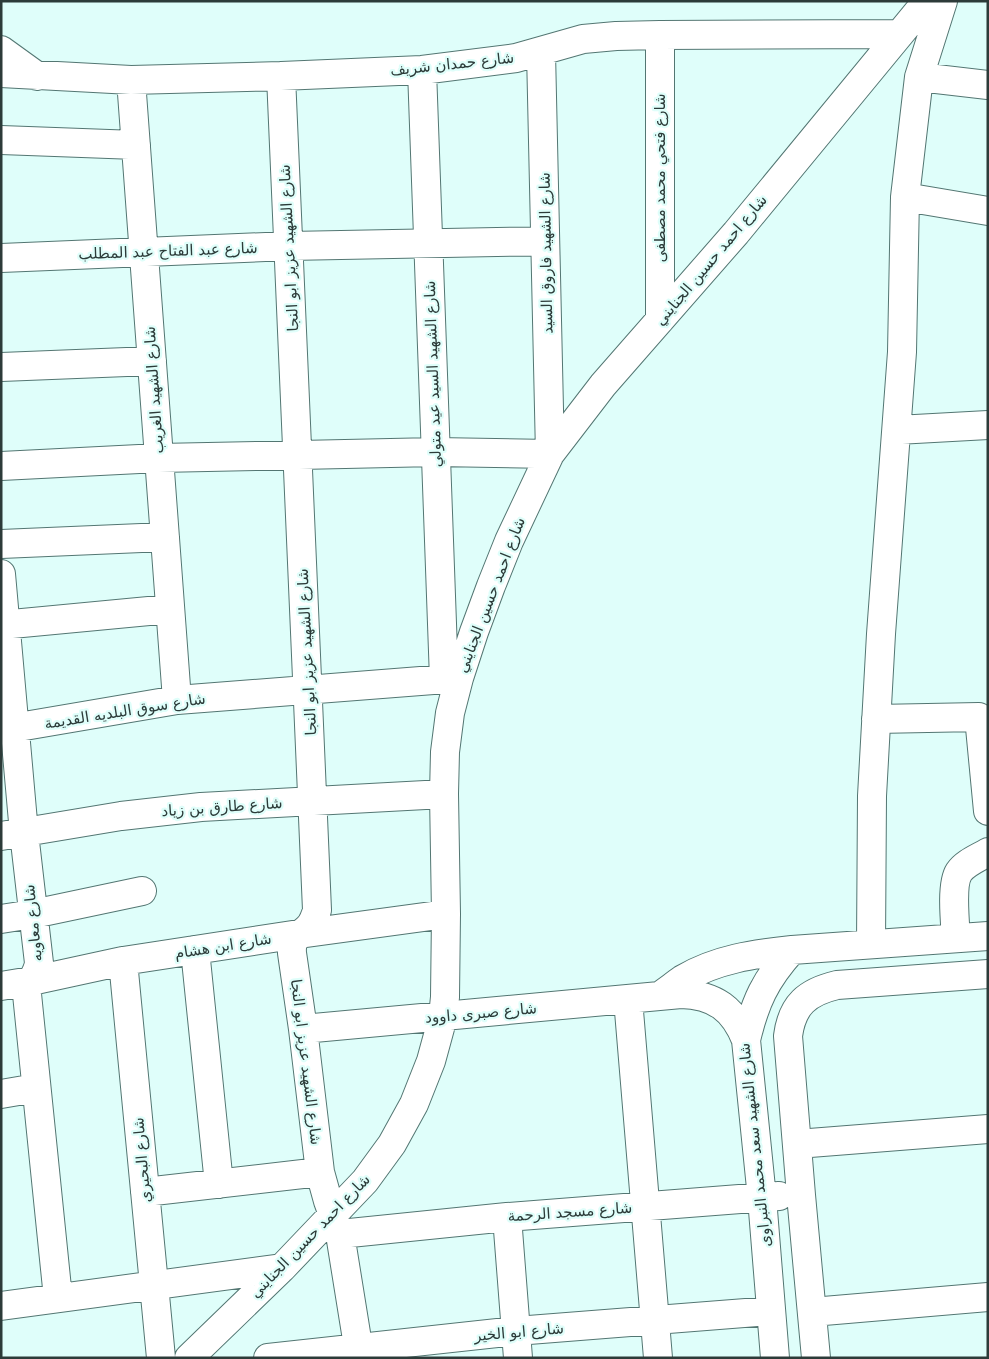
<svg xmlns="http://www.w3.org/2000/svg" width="989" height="1359" font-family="'DejaVu Sans',Vazirmatn,sans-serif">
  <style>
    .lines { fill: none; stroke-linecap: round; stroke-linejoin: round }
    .minor-casing { stroke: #537672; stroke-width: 30 }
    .minor { stroke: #fff; stroke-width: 28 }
    .labels { text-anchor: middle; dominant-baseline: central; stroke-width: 4.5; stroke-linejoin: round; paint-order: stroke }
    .street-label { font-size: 15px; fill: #2c3b39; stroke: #dffefa }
  </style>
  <rect width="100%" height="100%" fill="#dffefa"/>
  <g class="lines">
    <!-- minor casing -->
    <g class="minor-casing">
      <path id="minor" d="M660,35V320
        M1,50L37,76
        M422,70L444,679
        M1,73L131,80L281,76L422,70L516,58L583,39L616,36L660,35L900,34
        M281,76L317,910C315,917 313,923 308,928C298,937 291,938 292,953L303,1029L320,1172L328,1201L340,1234L360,1358
        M919,77L988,85
        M131,80L177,700
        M1,140L136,145
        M905,197L988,211
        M1,258L289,246L545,241
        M1,367L152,361
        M897,430L988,425
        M1,466L159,458L436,452L550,454L541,52
        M1,544L165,537
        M1,574L24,833L39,963C37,977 28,981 27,994L58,1298
        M1,625L170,609
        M876,719L979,717L988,811
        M1,730L177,700L459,678
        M1,836L121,816L201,807L444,794
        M1,919L33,914L142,891
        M956,938C955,923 951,884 959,872C965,863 978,858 988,852
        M871,944L872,796L881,634L902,352L905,197L919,77L943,1
        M195,950L219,1184
        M123,961L161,1358
        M1,986L31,981L123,961L299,934L446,914
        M661,995C668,990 676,984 683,979C717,959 754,954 792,950L988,936
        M628,999L658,1358
        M303,1029L681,994C715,995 734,1009 746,1040L762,1198L775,1358
        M746,1040C755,1002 765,980 792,950
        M1,1094L36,1088
        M797,1144L988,1129
        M145,1192L320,1172
        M507,1217L518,1358
        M340,1234L507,1217L779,1196
        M1,1306L282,1268
        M812,1312L988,1297
        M189,1358L282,1268L365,1181L392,1144L414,1104L431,1061L443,1017L445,997L446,914L444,794L445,752L450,713L459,678L474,632L491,586L509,541L550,454L603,385L736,233L927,1
        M268,1358L516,1331L771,1311
        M816,1358L801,1195L788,1036C792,1005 807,992 837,985L988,974"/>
    </g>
    <!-- minor -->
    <use href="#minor" class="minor"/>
  </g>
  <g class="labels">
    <!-- street labels -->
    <g class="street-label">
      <text transform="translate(452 64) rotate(-6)">شارع حمدان شريف</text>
      <text transform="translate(660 178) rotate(-90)">شارع فتحي محمد مصطفى</text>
      <text transform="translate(289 248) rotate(-93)">شارع الشهيد عزيز ابو النجا</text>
      <text transform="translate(168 251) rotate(-2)">شارع عبد الفتاح عبد المطلب</text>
      <text transform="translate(546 253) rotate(-91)">شارع الشهيد فاروق السيد</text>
      <text transform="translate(711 260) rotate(-50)">شارع احمد حسين الجنايني</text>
      <text transform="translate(433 374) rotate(-92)">شارع الشهيد السيد عيد متولي</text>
      <text transform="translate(154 390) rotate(-94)">شارع الشهيد الغريب</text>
      <text transform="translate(491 595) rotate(-69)">شارع احمد حسين الجنايني</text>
      <text transform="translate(307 652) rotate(-93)">شارع الشهيد عزيز ابو النجا</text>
      <text transform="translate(125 711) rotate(-9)">شارع سوق البلديه القديمة</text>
      <text transform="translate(222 807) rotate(-4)">شارع طارق بن زياد</text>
      <text transform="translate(33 923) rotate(-96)">شارع معاويه</text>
      <text transform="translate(223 946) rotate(-9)">شارع ابن هشام</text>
      <text transform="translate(481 1013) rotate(-5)">شارع صبرى داوود</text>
      <text transform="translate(306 1062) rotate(83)">شارع الشهيد عزيز ابو النجا</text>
      <text transform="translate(755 1145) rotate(-96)">شارع الشهيد سعد محمد النبراوى</text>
      <text transform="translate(142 1160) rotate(-95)">شارع البحيري</text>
      <text transform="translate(570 1212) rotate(-4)">شارع مسجد الرحمة</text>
      <text transform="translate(310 1236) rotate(-46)">شارع احمد حسين الجنايني</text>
      <text transform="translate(519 1332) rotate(-5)">شارع ابو الخير</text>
    </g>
  </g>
  <!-- border -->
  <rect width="989" height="1359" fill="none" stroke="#2c3b39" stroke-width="5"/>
</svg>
